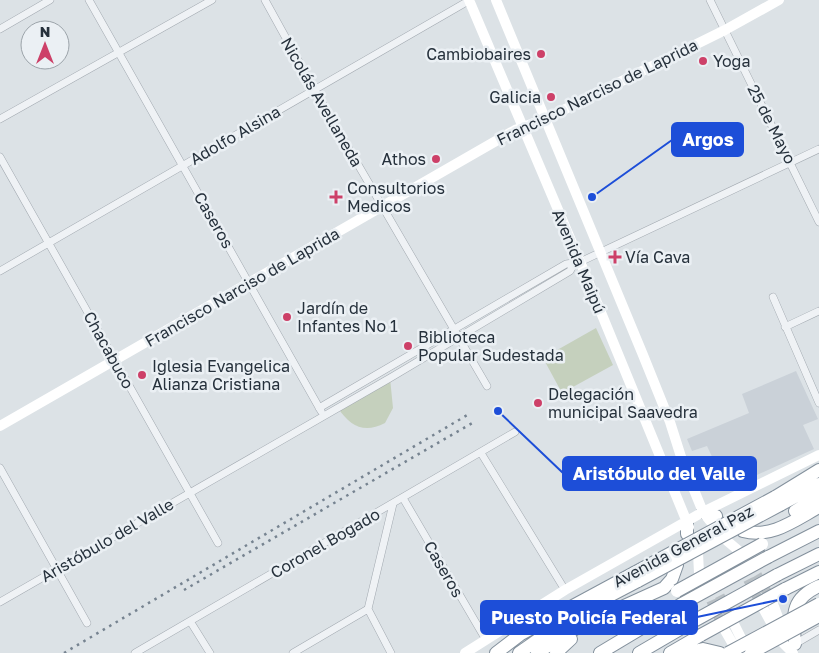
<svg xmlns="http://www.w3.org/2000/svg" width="819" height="653" font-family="'Golos Text',sans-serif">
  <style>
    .built { fill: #cad1d8 }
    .green { fill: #c5d0bd }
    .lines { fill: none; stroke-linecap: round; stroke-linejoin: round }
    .secondary-tunnel { stroke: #b8bfc4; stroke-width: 10; stroke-dasharray: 10 5; stroke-linecap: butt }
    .street-casing { stroke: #a2a9b0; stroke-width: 8 }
    .highway-casing { stroke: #84919d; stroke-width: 14 }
    .street { stroke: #eff2f5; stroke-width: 7 }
    .secondary { stroke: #fff; stroke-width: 10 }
    .highway { stroke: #fff; stroke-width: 12 }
    .rail { stroke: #768390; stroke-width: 2.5; stroke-dasharray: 2.5 5; stroke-linecap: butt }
    .highway-bridge-casing { stroke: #84919d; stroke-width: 14; stroke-linecap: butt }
    .highway-bridge { stroke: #fff; stroke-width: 12 }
    .poi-dot { fill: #cd4068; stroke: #ebf0f4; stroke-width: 2 }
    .labels { text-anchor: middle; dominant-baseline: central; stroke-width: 5; stroke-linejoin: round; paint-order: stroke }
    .poi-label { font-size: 16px; fill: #26313c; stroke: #ebf0f4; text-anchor: start }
    .street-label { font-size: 16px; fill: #26313c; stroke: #ebf0f4 }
    .leader { fill: none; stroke: #1d4ed8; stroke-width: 2 }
    .callout-dot { fill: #1d4ed8; stroke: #ebf0f4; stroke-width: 2 }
    .callout { fill: #1d4ed8; stroke: #1d4ed8; stroke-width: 2 }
    .callout-label { font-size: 18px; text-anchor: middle; font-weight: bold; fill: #fff }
  </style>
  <rect width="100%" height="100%" fill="#dce2e6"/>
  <!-- built -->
  <path class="built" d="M796,371L818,419L803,425L814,449L737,484L726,458L715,463L707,446L692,451L687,439L749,413L742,394Z"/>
  <!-- green -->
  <path class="green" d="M596,328L613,365L562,393L543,358Z
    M390,378L393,408L385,423C364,434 350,426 338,408Z"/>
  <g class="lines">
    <!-- secondary-tunnel -->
    <path class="secondary-tunnel" d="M739,551L750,563L772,601
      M734,553L762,606
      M706,569L733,622
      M699,573L723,627"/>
    <!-- street casing -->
    <g class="street-casing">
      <path id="street" d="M89,0L321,411
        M265,0L314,89L487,386
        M710,0L819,222
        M0,29L50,0
        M0,119L212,0
        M0,157L218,543
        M0,271L470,0
        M773,297L819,403
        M785,327L819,311
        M319,408L566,264L580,262L819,149
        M481,453L565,590
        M0,468L87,623
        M403,498L486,640
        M0,602L390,378L570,271L574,264
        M368,609L391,653
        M190,621L210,653
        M795,644L819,630
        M135,653L515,432
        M293,653L368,609L393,504"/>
    </g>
    <!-- highway casing -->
    <g class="highway-casing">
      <path id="highway" d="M775,497L819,470
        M780,505L819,484
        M795,511L819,496
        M703,512L716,516
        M743,531C771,539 795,520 819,507
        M687,534V522
        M768,557L819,531
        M777,575L819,554
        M785,589L819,572
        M795,644C793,615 790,599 819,586
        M496,653L521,634L634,573
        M519,653L575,614L638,581
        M537,653L578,627L664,588L672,579L677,565
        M556,653L571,639
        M600,653L680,605
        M639,653L692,622
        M670,653L701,635
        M686,653L703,649L720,653"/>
    </g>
    <!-- street -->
    <use href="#street" class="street"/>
    <!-- secondary -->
    <path class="secondary" d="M469,0L584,271L689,527
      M496,0L643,355L670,422L683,463L703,512L710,521
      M0,426L515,130L545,119L725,30L779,0
      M726,540L739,551
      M698,553L699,573
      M772,601L783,631
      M762,606L781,641L793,653
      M733,622L747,650
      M723,627L738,653
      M465,653L565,590L703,512L819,455"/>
    <!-- highway -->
    <use href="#highway" class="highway"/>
    <!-- rail -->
    <path class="rail" d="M184,590L474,422
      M64,653L469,414"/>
    <!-- highway-bridge casing -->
    <g class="highway-bridge-casing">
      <path id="highway-bridge" d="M634,573L775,497
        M638,581L780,505
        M677,591L762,544
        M680,605L768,557
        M692,622L777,575
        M701,635L785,589
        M728,653L819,604
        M751,653L819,616"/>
    </g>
    <!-- highway-bridge -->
    <use href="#highway-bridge" class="highway-bridge"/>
  </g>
  <!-- markers -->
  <g class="poi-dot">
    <circle cx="541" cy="54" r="5"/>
    <circle cx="703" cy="61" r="5"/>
    <circle cx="551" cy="97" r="5"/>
    <circle cx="436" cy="159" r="5"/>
    <path d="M333.5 189.5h5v5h5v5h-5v5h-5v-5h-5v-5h5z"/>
    <path d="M612.5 249.5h5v5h5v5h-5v5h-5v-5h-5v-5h5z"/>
    <circle cx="287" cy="317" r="5"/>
    <circle cx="408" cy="346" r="5"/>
    <circle cx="142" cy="375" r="5"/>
    <circle cx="538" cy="403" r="5"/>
  </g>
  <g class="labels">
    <!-- poi labels -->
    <g class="poi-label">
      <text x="531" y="54" text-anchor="end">Cambiobaires</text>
      <text x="713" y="61">Yoga</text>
      <text x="541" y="97" text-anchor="end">Galicia</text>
      <text x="426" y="159" text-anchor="end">Athos</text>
      <text x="347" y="188">Consultorios<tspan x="347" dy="18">Medicos</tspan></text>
      <text x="625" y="257">Vía Cava</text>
      <text x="297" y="308">Jardín de<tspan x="297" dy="18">Infantes No 1</tspan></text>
      <text x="418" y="337">Biblioteca<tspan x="418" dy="18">Popular Sudestada</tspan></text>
      <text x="152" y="366">Iglesia Evangelica<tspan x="152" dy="18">Alianza Cristiana</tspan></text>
      <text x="548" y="394">Delegación<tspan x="548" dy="18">municipal Saavedra</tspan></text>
    </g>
    <!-- street labels -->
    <g class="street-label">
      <text transform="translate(597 92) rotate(-26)">Francisco Narciso de Laprida</text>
      <text transform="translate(322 102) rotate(60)">Nicolás Avellaneda</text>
      <text transform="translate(772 124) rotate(63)">25 de Mayo</text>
      <text transform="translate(235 135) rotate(-30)">Adolfo Alsina</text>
      <text transform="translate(214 220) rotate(60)">Caseros</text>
      <text transform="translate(579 261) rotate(67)">Avenida Maipú</text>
      <text transform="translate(242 287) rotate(-30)">Francisco Narciso de Laprida</text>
      <text transform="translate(109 350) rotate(61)">Chacabuco</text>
      <text transform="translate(107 540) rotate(-30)">Aristóbulo del Valle</text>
      <text transform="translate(325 543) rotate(-30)">Coronel Bogado</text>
      <text transform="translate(683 546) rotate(-28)">Avenida General Paz</text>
      <text transform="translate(444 569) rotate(60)">Caseros</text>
    </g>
  </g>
  <!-- callouts -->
  <path class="leader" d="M592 197L672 140M498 411L563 473M783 599L697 617"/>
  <g class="callout-dot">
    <circle cx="592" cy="197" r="5"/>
    <circle cx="498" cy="411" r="5"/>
    <circle cx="783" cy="599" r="5"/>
  </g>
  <g class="callout">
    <rect x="672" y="123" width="71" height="33" rx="5"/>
    <rect x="563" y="457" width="193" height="33" rx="5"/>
    <rect x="481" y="601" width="216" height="33" rx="5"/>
  </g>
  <g class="callout-label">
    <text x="708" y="146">Argos</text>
    <text x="659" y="480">Aristóbulo del Valle</text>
    <text x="589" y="624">Puesto Policía Federal</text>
  </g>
  <!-- north arrow -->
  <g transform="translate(45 45)"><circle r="24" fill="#ebf0f4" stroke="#9ca4aa"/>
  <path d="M0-4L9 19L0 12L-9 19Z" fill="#cd4068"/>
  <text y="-8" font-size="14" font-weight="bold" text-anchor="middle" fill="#26313c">N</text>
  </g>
</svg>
